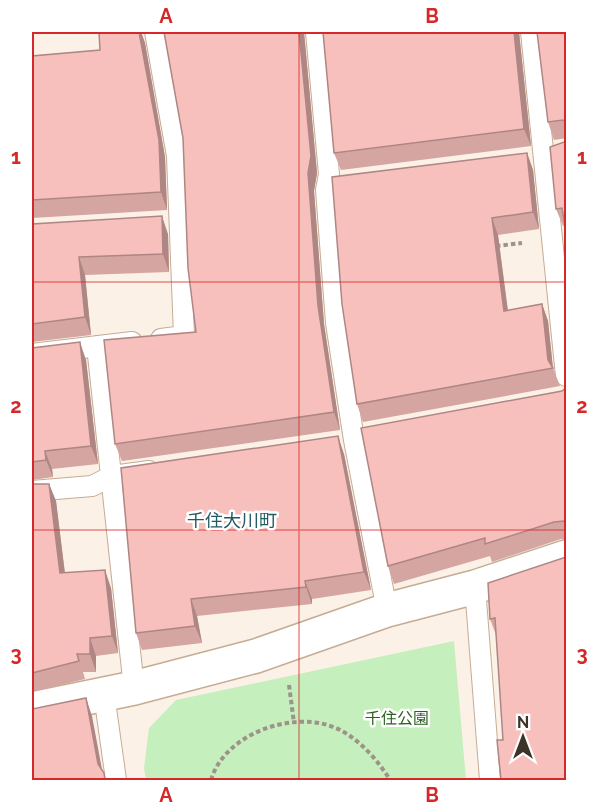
<svg xmlns="http://www.w3.org/2000/svg" width="598" height="812" font-family="Raleway,'Noto Sans JP',sans-serif">
  <style>
    .green { fill: #c5efbd }
    .lines { fill: none; stroke-linecap: round; stroke-linejoin: round }
    .lane-casing { stroke: #c5ac93; stroke-width: 22 }
    .street-casing { stroke: #c5ac93; stroke-width: 36 }
    .path { stroke: #9d9389; stroke-width: 4; stroke-dasharray: 4.5 3; stroke-linecap: butt }
    .lane { stroke: #fff; stroke-width: 20 }
    .street { stroke: #fff; stroke-width: 33 }
    .wall { fill: #d5a5a2 }
    .shaded-wall { fill: #ae8684 }
    .building { fill: #f8c0bc; stroke: #ae8684; stroke-width: 1.5 }
    .grid { fill: none; stroke: #d62828; stroke-width: 1.5; stroke-opacity: 0.55 }
    .labels { text-anchor: middle; dominant-baseline: central; stroke-width: 5; stroke-linejoin: round; paint-order: stroke }
    .park-label { font-size: 16px; fill: #2c6221; stroke: #fff }
    .neighbourhood-label { font-size: 18px; fill: #235b65; stroke: #fff }
    .neatline { fill: none; stroke: #d62828; stroke-width: 2 }
    .grid-label { font-size: 20px; text-anchor: middle; font-weight: bold; fill: #d62828 }
  </style>
  <rect width="100%" height="100%" fill="#fcf1e7"/>
  <!-- green -->
  <path class="green" d="M454,641L466,780H146L144,768L149,728L176,700Z"/>
  <g class="lines">
    <!-- lane casing -->
    <g class="lane-casing">
      <path id="lane" d="M155,32L177,156L184,336L161,339
        M316,32L329,174L326,190L336,323L354,440L387,610
        M531,32L566,376
        M97,346L134,688
        M32,354L132,342
        M32,491L92,486L112,476L149,471
        M475,587L490,780
        M104,694L116,780"/>
    </g>
    <!-- street casing -->
    <g class="street-casing">
      <path id="street" d="M32,709L134,688L256,656L387,610L475,587L566,557"/>
    </g>
    <!-- path -->
    <path class="path" d="M496,246L522,243
      M289,685L294,723
      M211,780C225,732 299,707 342,731C362,742 379,762 390,780"/>
    <!-- lane -->
    <use href="#lane" class="lane"/>
    <!-- street -->
    <use href="#street" class="street"/>
  </g>
  <!-- wall -->
  <path class="wall" d="M99,32H141L145,43L165,157L167,210L32,218V56L100,50Z
    M164,32H304L317,173L314,191L324,324L340,430L122,461L115,444L196,332L183,138Z
    M323,32H519L531,146L341,170L334,153Z
    M567,32V138L554,140L548,122Z
    M567,141L565,226H563L556,209Z
    M527,153L533,170L539,229L498,235L508,310L542,304L548,321L553,368L560,386L363,422L357,404Z
    M32,224L168,234L169,272L85,275L91,335L32,342Z
    M32,348L86,360L98,464L52,469L53,477L32,480Z
    M567,387V539H561L492,562L490,556L394,584L388,566Z
    M344,454L371,590L312,599V604L197,616L202,643L142,650L136,633Z
    M32,484H49L56,501L65,573L111,588L118,653L96,656V672H83L85,679L32,692Z
    M488,583L567,780H501L497,740H503L496,635L490,619Z"/>
  <!-- shaded-wall -->
  <path class="shaded-wall" d="M139,32H141L145,43L165,157L167,210L161,192Z
    M299,32H304L317,173L314,191L324,324L340,430L334,412L318,306L308,173Z
    M514,32H519L531,146L524,129Z
    M527,153L533,170L539,229L533,212Z
    M162,216L168,234L169,272L163,254Z
    M492,218L498,235L510,329L504,311Z
    M79,257L85,275L91,335L85,317Z
    M542,304L548,321L553,369L548,360Z
    M80,342L86,360L98,464L91,446Z
    M338,436L344,454L371,590L364,572Z
    M45,451L52,469L53,477L46,460Z
    M49,484L56,501L67,591L60,573Z
    M105,570L111,588L118,653L112,636Z
    M305,581L312,599V604L306,587Z
    M191,599L197,616L202,643L195,626Z
    M90,638L96,656V672L90,654Z
    M86,698L92,716L104,780L98,764Z"/>
  <!-- building -->
  <path class="building" d="M99,32H139L159,140L161,192L32,200V56L100,50Z
    M164,32H299L311,156L308,173L318,306L334,412L115,444L104,340L196,332L188,268L183,138Z
    M323,32H514L524,129L334,153Z
    M537,32H567V124L563,120L548,122Z
    M567,141V237L562,208L556,209L550,147Z
    M527,153L533,212L492,218L504,311L542,304L548,360L553,368L357,404L342,304L332,177Z
    M162,216L163,254L79,257L85,317L32,324V224Z
    M80,342L91,446L45,451L46,460L32,462V348Z
    M567,387V523L564,521L554,522L485,544V538L388,566L361,428L562,391Z
    M338,436L364,572L305,581L306,587L191,599L195,626L136,633L121,468Z
    M32,484H49L60,573L105,570L112,636L90,638V654H77L79,661L32,673Z
    M566,557L567,780H512V779L501,780L497,740H503L495,618L490,619L488,583Z
    M86,698L98,764L104,773L105,780H32V709Z"/>
  <!-- grid -->
  <path class="grid" d="M299,32V780M32,282H566M32,530H566"/>
  <g class="labels">
    <!-- park labels -->
    <g class="park-label">
      <text x="397" y="718">千住公園</text>
    </g>
    <!-- neighbourhood labels -->
    <g class="neighbourhood-label">
      <text x="232" y="520">千住大川町</text>
    </g>
  </g>
  <!-- border -->
  <rect width="598" height="812" fill="none" stroke="#ffffff" stroke-width="66"/>
  <!-- north arrow -->
  <g transform="translate(523 737)" stroke="#ffffff" stroke-width="4.5" paint-order="stroke">
  <path d="M0-4.5L10 22L0 15L-10 22Z" fill="#3d3329"/>
  <text y="-9" font-size="16" font-weight="bold" text-anchor="middle" fill="#3d3329">N</text>
  </g>
  <rect x="33" y="33" width="532" height="746" class="neatline"/>
  <g class="grid-label">
    <text x="166" y="23">A</text>
    <text x="432" y="23">B</text>
    <text x="16" y="164">1</text>
    <text x="582" y="164">1</text>
    <text x="16" y="413">2</text>
    <text x="582" y="413">2</text>
    <text x="16" y="661">3</text>
    <text x="582" y="661">3</text>
    <text x="166" y="802">A</text>
    <text x="432" y="802">B</text>
  </g>
</svg>
